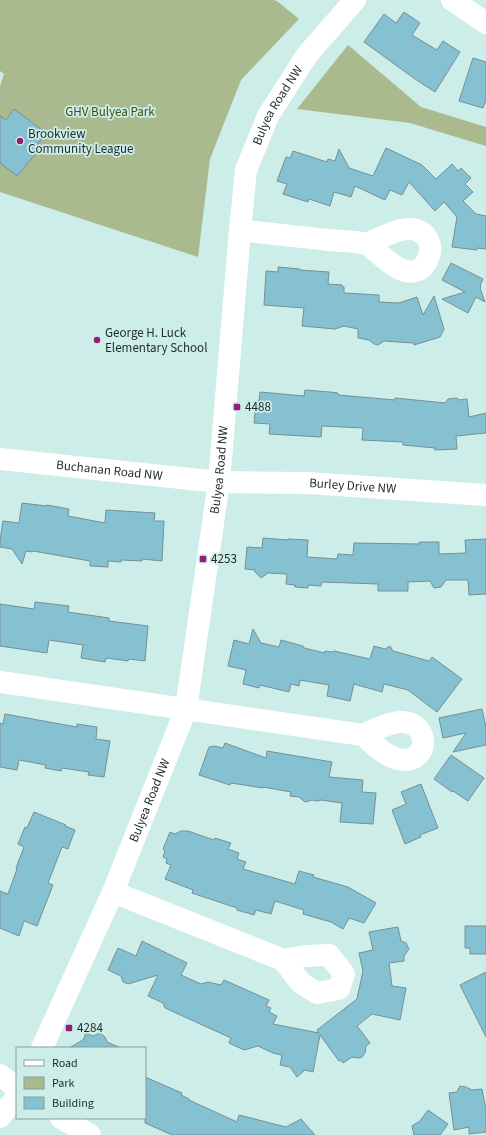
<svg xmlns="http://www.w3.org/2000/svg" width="486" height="1135" font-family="'Source Sans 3',sans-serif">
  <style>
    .green { fill: #aab98e }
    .building { fill: #86c1d1; stroke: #749098 }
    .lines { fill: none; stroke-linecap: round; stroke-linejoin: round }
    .minor { stroke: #fff; stroke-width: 22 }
    .poi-dot { fill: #971d77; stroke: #cdede8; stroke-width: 1.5 }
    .labels { text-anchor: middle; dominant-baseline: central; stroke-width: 3.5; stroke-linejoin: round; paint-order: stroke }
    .street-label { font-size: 13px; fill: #1f2b2a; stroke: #cdede8 }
    .park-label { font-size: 13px; fill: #40520b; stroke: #cdede8 }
    .poi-label { font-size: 13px; fill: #1f2b2a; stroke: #cdede8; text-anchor: start }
  </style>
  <rect width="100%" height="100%" fill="#cdede8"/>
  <!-- green -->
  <path class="green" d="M0,0H273L277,1L299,19L241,80L210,159L198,257L0,192V86L4,74L0,71Z
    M348,45L421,107L486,127V146L410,123L297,109Z"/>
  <!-- building -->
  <path class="building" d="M404,12L420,23L412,35L437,50L443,41L460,52L435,92L415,79L364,42L384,14L396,23Z
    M473,58L486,62V100L483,108L459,101Z
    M14,109L46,133L35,148L36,153L17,176L0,163V116L6,120Z
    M386,148L422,165L436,179L452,164L458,171L461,168L471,178L465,184L473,192L463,201L476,214L486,216V249L477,248V250L452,247L457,217L444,202L435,211L409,182L402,195L390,190L385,200L355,186L351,197L334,192L330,206L309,199L308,202L283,194L287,184L277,181L286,157L290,158L293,151L327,162L328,159L335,161L339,149L349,168L373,176Z
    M451,263L483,279L480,286L481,287L480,288L485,302L476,297L468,313L442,299L465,292L442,280Z
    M278,267L300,269V270L329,272L328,284L342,285V287H344V293L379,295V302L399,303L417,297L423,315L434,296L444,329L440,337L414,345V343L384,341L378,345L374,344L369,340L358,338V329L344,326L335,329L302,326L304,308L264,305L266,271L278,272Z
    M305,390L330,392L338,393V395L395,400V398L445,403L448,399L457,398L459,400L467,399L469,417L486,413V433L456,436L457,449L435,450V448L403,445V442L362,440L363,428L322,426L321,437L269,434L270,424L254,423L256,401H259L260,392L304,396Z
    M22,503L47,506V505L69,509L68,516L105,523L106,510L155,513L154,521H164L162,561L142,559V561L121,560V562L108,561V567L90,566V561L33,551L32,552L26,551L22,564L12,549L0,547V540L3,521L19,523Z
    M263,538L288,540V539L308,540L307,557L337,559L338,554L353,555L354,543L419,544V542H439V554L466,553L465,540L486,539V594L469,595L468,580H446L441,587L434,588L430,581L408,582V591H378V584L322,582L321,586L308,585V588L295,587V585L286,584L287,574L268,573L261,578L255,572V570L245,569L247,547L262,548Z
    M35,602L69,606L68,612L109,618V621L148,626L145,661L129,659L128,661L106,658L105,662L81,658L83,645L49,640L47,653L0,646V604L34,609Z
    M253,629L261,643L279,647L281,640L303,646L304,648L325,653V651L332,652L334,651L370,659L374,646L385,649L390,646L393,651L429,661L432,657L462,679L437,712L408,690L384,684L382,692L354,684L350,701L327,696L329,685L300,680L299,686L291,684L289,692L260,685L259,688L243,684L246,670L228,666L234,640L249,644Z
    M482,709L486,727V745L453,752L466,733L443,738L439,718Z
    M5,714L77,727V724L97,727L96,739L110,741L104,777L88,775L89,772L62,768L61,771L45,768L46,765L19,760L17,770L0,767V723L3,724Z
    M225,743L266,758L267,751L332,762L329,777L363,780L362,792L376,793L373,824L340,822L342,803L321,800L318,801L312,800L305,802L299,797L290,796L291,792L263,787V788L231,783L230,785L199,775L209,747L214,746L223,748Z
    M451,755L484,778L468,801L453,791L452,792L434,779Z
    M421,784L438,828L420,835L421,837L405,844L392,810L406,804L401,792Z
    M34,812L66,825L65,826L75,830L68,849L62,847L48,883L53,885L37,926L24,921L19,936L0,928V891L8,894L17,869L16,868L24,847L18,844L25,827L27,828Z
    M181,831H188L214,840L215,838L231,843L228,849L239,853L237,859L246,862L243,869L295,884L299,871L314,875L313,877L348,887L376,903L364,923L349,918L343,929L331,922L303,914L304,910L275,901L271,914L256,910L254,915L237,910V908L192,893L193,890L165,879L171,865L166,863L167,859L163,857L165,851L163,849L170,832L175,834Z
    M465,926H486V954H470V948H465Z
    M398,927L401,941L406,943L409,949L404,956V961L389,963L392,986L406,988L400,1020L372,1014L357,1026L370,1043L366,1046L365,1053L362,1057L358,1058L352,1057L343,1063L341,1060L339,1061L320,1035L313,1072L305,1070L297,1077L290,1067L280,1065L282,1055L273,1053L258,1046L244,1050L229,1043L231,1038L165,1008L163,1003L148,996L158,975L128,984L123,982L121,976L108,970L118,948L136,956L142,941L187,963L181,975L201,984L208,982L221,985L224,980L269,1000L266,1006L271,1008L269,1012L277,1016L273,1024L319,1033L317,1030L357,999L363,971L359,953L373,950L369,932Z
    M486,972V1037L460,985Z
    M86,1033L93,1036L100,1033L105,1037L107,1042L121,1048H69L83,1040Z
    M145,1077L182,1093L181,1095L189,1099V1100L237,1122L239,1115L286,1127L301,1119L315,1135H172L145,1123Z
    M460,1086L466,1087L472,1090L482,1089L486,1110V1132L469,1134V1127L454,1130L449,1093L457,1092Z
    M428,1110L448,1124L440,1135H414L412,1126L420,1121Z"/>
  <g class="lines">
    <!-- minor -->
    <g class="minor">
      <path d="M452,0L486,23"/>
      <path d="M240,230C270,234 300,237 330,240C340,241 357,241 366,244C370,245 373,249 376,251C385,259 401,275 415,271C426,269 433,252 429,242C417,216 385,236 367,244"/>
      <path id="s1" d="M0,459L219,482L308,483L486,495"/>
      <path d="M0,682L363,735C373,744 385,756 398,759C430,766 431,723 403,722C391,721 374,730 363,735"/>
      <path d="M113,892L283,960L301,983L317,993L339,989L344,974L329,955L306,956L283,960"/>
      <path id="s2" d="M42,1048L113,892L186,709L219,482L240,230L246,170L268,116L307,55L355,0"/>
      <path d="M0,1075L17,1088"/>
      <path d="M0,1117L17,1097"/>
      <path d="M61,1118L90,1135"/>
    </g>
  </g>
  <!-- markers -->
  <g class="poi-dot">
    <circle cx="20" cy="141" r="4"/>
    <circle cx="97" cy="340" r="4"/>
    <rect x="233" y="403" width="8" height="8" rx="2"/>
    <rect x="199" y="555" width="8" height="8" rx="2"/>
    <rect x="65" y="1024" width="8" height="8" rx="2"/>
  </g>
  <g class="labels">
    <!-- street labels -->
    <g class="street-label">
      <text stroke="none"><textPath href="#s2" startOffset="983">Bulyea Road NW</textPath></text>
      <text stroke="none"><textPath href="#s1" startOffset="110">Buchanan Road NW</textPath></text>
      <text stroke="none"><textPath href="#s2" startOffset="610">Bulyea Road NW</textPath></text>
      <text stroke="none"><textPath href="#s1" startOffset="354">Burley Drive NW</textPath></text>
      <text stroke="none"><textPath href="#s2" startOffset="270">Bulyea Road NW</textPath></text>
    </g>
    <!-- park labels -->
    <g class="park-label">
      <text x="110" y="112">GHV Bulyea Park</text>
    </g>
    <!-- poi labels -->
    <g class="poi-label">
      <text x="28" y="134">Brookview<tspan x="28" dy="15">Community League</tspan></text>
      <text x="105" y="333">George H. Luck<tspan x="105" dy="15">Elementary School</tspan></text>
      <text x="245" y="407">4488</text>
      <text x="211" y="559">4253</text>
      <text x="77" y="1028">4284</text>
    </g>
  </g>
  <!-- legend -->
  <rect x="16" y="1047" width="130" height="72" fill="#cdede8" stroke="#879f9c"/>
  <rect x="24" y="1060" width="20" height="6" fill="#ffffff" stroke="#879f9c"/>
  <text x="52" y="1067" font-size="12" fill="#1f2b2a">Road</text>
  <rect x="24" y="1077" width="20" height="12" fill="#aab98e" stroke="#879f9c"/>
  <text x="52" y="1087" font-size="12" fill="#1f2b2a">Park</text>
  <rect x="24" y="1097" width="20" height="12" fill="#86c1d1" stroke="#879f9c"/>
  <text x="52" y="1107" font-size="12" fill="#1f2b2a">Building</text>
</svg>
